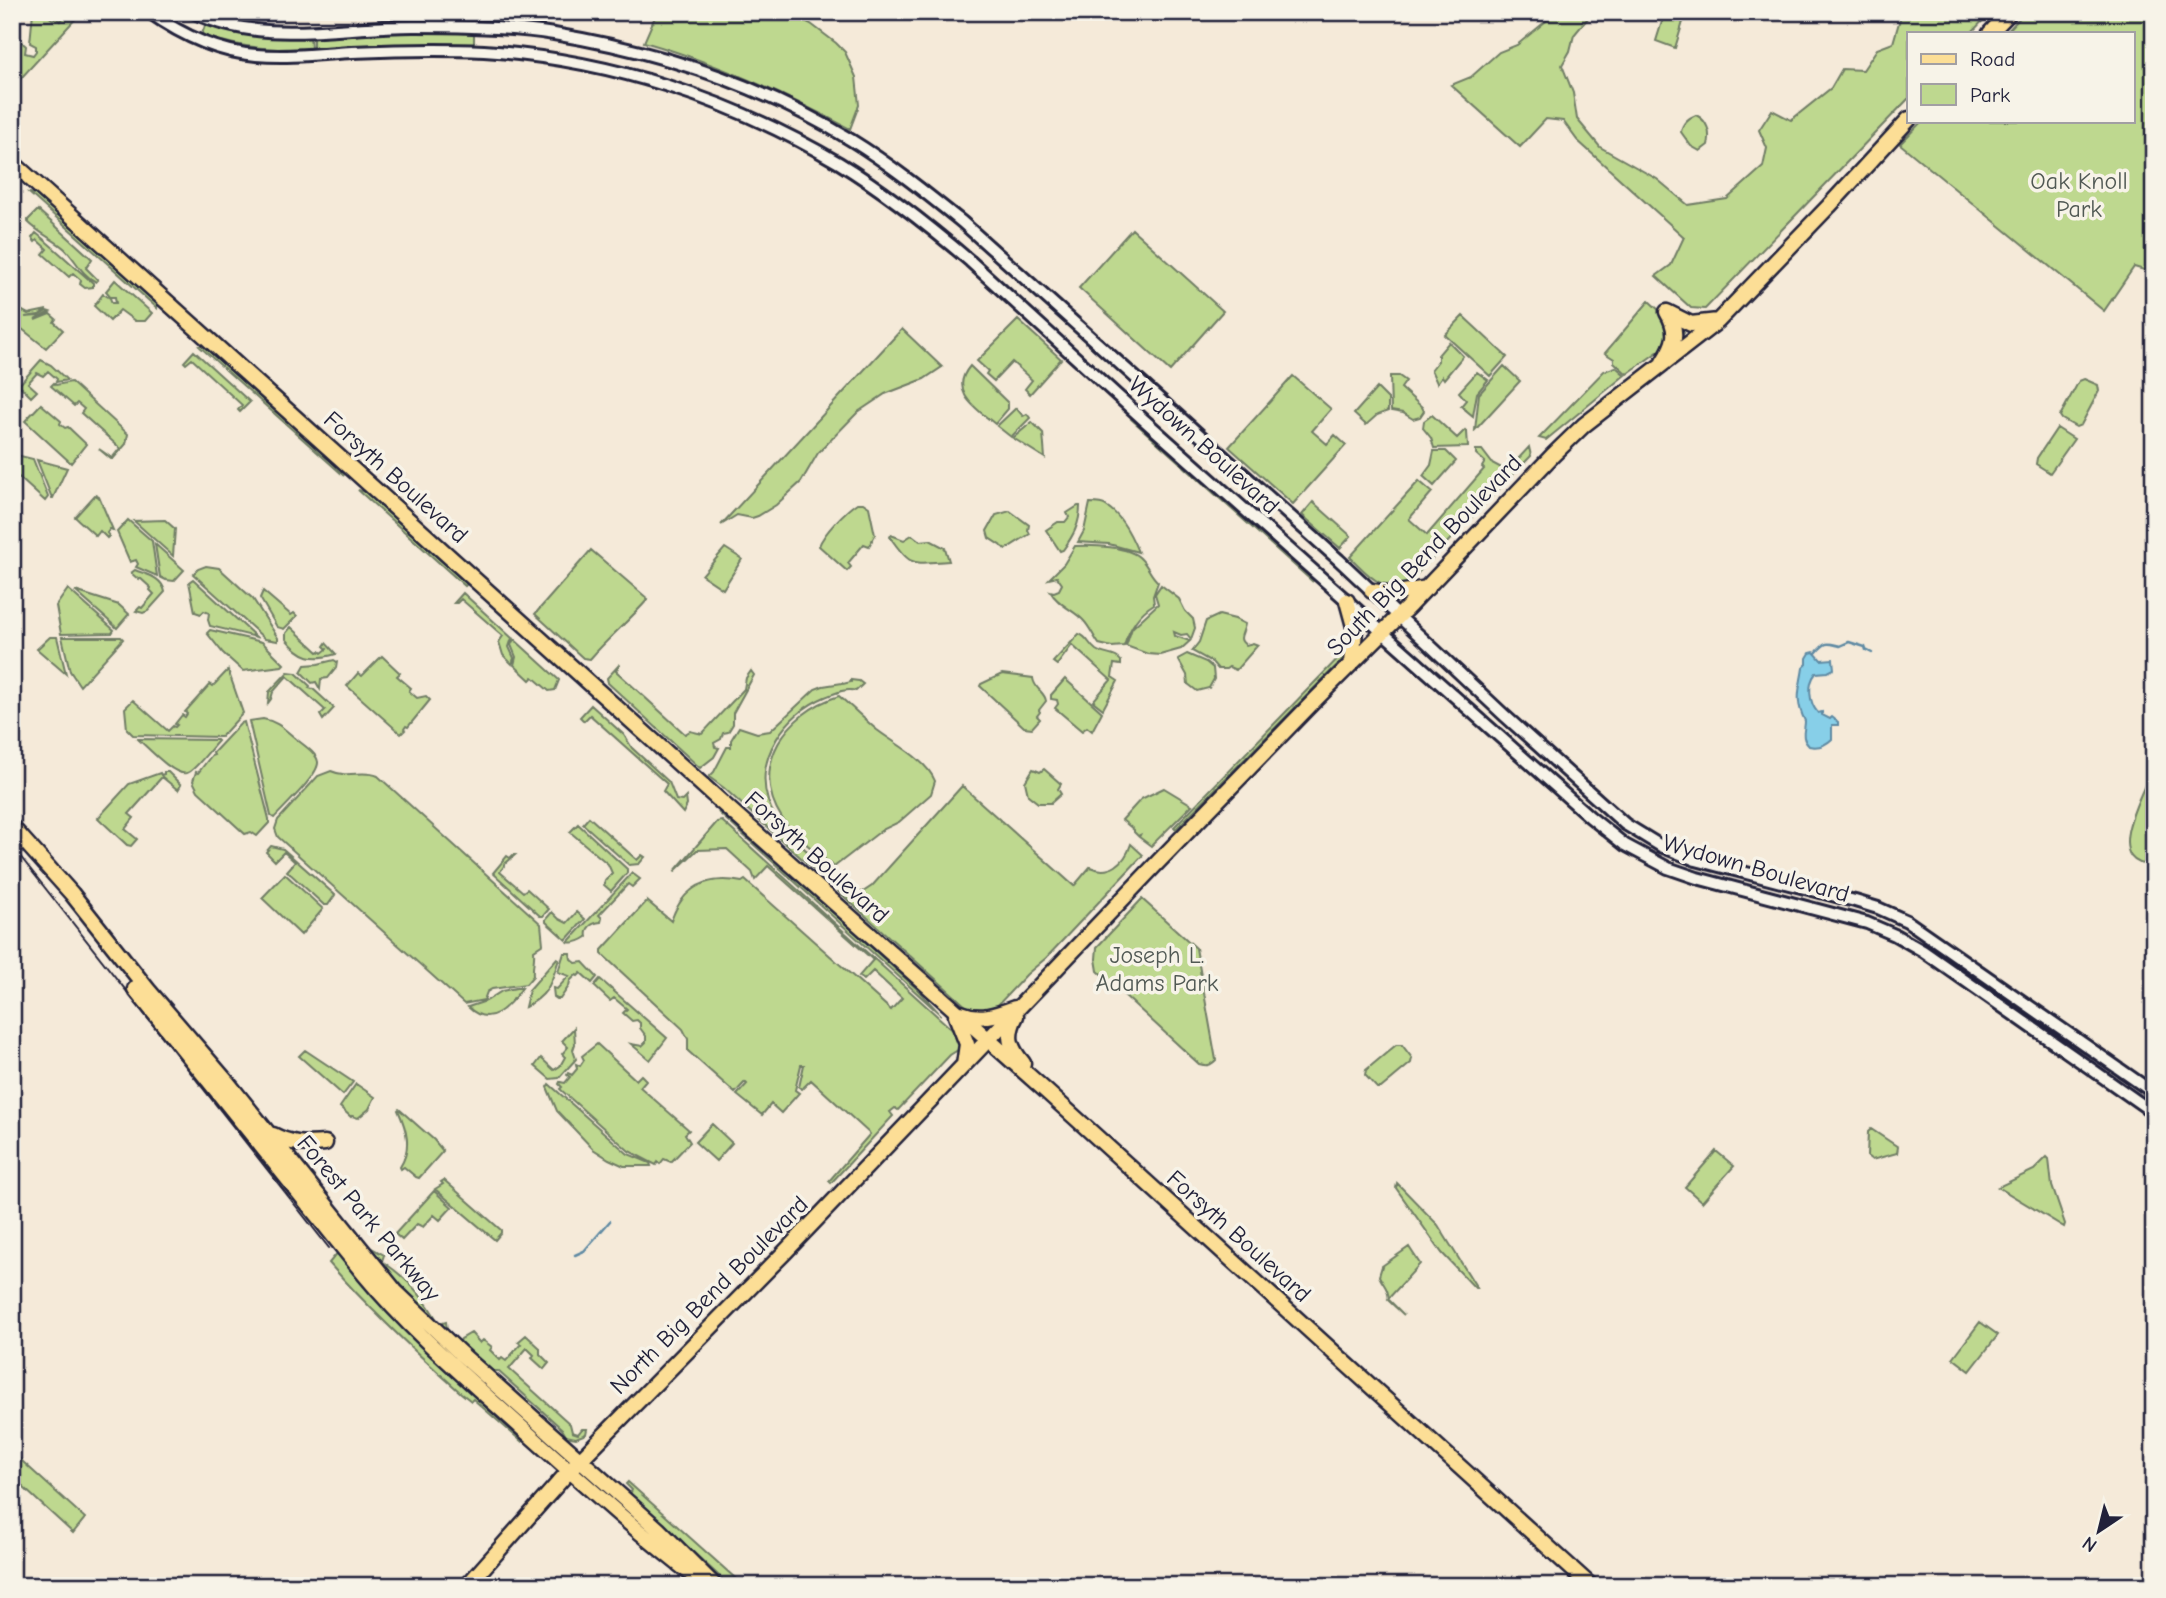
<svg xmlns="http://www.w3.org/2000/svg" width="2166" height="1598" font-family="'Comic Neue',sans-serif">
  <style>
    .green { fill: #bed88f; stroke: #707d65; stroke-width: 2 }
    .water { fill: #87cfe8; stroke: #5f8aa3; stroke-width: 2 }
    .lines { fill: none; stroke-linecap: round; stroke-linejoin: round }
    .stream { stroke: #5f8aa3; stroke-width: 2.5 }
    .minor-casing { stroke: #22223b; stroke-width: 16 }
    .major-casing { stroke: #22223b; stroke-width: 19 }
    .minor { stroke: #f7f3e8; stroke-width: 10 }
    .major { stroke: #fcde96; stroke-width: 14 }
    .tram { stroke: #22223b; stroke-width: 2 }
    .labels { text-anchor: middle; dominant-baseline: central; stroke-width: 7; stroke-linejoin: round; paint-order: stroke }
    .park-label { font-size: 24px; fill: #515954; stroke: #f7f3e8 }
    .street-label { font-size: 24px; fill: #22223b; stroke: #f7f3e8 }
  </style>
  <rect width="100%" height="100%" fill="#f5ead9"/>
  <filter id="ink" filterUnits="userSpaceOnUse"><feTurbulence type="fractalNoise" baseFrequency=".0143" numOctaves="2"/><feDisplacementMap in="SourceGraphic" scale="14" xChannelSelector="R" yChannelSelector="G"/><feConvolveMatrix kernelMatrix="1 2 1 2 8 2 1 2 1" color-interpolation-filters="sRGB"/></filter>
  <g filter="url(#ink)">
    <!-- green -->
    <path class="green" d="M33,12H44L53,20L56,17L60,21L70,12H76L79,15L12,88V43C18,40 21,41 26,46L25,53L33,55L36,51V46L30,43Z
      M661,12H788L811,24L836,43L845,52L856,77L859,105L850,129C783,93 717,63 644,42L654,19Z
      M1549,12H1593L1574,35L1570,51L1562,65L1573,93L1577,119L1600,147L1657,179L1688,205L1727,199L1763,167L1767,148L1759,130L1772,110L1791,120L1831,88L1842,69L1863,70L1877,49L1893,43L1902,12H1991L1971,33H1909V98L1705,309L1691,308L1656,276L1671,265L1684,237L1577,140L1563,121L1546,119L1520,147L1451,85L1471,77L1499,52L1517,45L1551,17Z
      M1665,12H1686L1675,48L1656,41Z
      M2025,12H2154V273L2134,267L2104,311L1900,144L1922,121H2133V33H2006Z
      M206,23L310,34L311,49C273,51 240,48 204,36L202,34Z
      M387,30L474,31V43L469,46L409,44L313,49V34Z
      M1696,115C1708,121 1711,133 1708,145L1700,151L1691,146L1681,132C1682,124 1688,118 1696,115Z
      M29,193L36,194L157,303V308Z
      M38,210L92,259L86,268L98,280L96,282C81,274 76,260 65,249C54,239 41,235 28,222V220Z
      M1132,229L1223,311L1170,371L1079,288Z
      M36,233C56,249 73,266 93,283V287L85,288L80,284L81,280L73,273L69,277L43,254L47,249L37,240L35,242L32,238Z
      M115,280L152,313L145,321H135L120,310L110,321L94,306L103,294L110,298L112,303H116L115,297H111L106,291Z
      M1649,301L1684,333L1627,374L1614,362V359L1605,353Z
      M17,308L28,314L47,310L39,315L25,317L38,316L47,311L50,312L35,320L50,314L56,319L54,322L63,330L46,348L12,321V312Z
      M1463,316L1507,357L1490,376L1445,335Z
      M1018,320L1061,359L1030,394L1025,389L1032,380L1012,362L994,381L986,374L988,371L977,361Z
      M902,329L942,367L924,379L885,394L858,412L818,453L801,482L776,505L758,516L752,518L737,515L721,525Z
      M1449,342L1463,356L1444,379L1442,376L1437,383L1431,370L1438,361V355Z
      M205,344L213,350V354L340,469L344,476L199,346Z
      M194,351L250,402L240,412L238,410L242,405L192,359L186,364L184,362Z
      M41,360L51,365L67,380L56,382L57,379L48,371L43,376L37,373L28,383L37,391L31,397L19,385Z
      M970,366L1008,403V409L995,424C977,409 948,392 970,366Z
      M1504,366L1520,381L1475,430L1479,394Z
      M1616,367L1625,375L1546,440L1539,438L1604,371Z
      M1477,372L1488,380L1477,393L1473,416L1461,406L1466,400L1459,392Z
      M1293,376L1331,409L1312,431L1327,444L1335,435L1346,445L1293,504L1229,447Z
      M1390,376H1399L1406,381L1401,388L1422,407L1424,411L1420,417L1413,419L1403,413L1391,411Z
      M2084,379L2098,385L2099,391L2081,425L2076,427L2062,419L2060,416L2079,381Z
      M71,382L128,434L126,444L113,459H111L99,449L112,458L120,448L81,413L84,409L77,403L74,406L51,386L54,383L56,385Z
      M1377,388L1388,399V411L1377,415L1366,425L1354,414Z
      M41,404L61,421L60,424L65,428L68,427L86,444L71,463L25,421Z
      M1016,408L1023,416L1027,414L1030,418L1011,437L997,426Z
      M1432,415L1457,438L1465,430L1467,432L1468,447L1434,448L1431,438L1423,428L1424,421Z
      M1133,417L1300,568L1313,582L1131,419Z
      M1032,422L1043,433L1045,458L1013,438Z
      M2057,428L2074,439L2050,473L2036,464L2037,458Z
      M1529,447L1531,456L1407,584C1379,591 1369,575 1350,557L1419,481L1432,492L1409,519L1427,535L1484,469L1482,467L1485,462L1476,454V450H1482L1492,463L1507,471Z
      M1434,451H1446L1456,461L1434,486L1423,476L1431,465Z
      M12,454L33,459L48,497L45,501L12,471Z
      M37,460L67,468L53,498H52Z
      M358,490L366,492L467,584L465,586Z
      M95,495L99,497L113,530L110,529L107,533L109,536L107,538L100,531L96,536L75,517Z
      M1313,502L1351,536L1340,548L1302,515Z
      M857,503H863L869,507L875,535L869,546L864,544L848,563L851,567L847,571L819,546C823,534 846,510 857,503Z
      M1090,503C1095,503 1102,503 1106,506C1121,515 1132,537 1138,552L1109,544L1078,542L1084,531Z
      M1078,506H1080C1080,524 1073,536 1063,550L1060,551L1046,530L1058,522H1065L1069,517L1067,513Z
      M1010,511L1029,525L1028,530L1030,534L1006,549L989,538L987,531L996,515Z
      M128,520L152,541L157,576L136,567L138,564L136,560L130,562L117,532Z
      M165,520L175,529L173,556L134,521Z
      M891,535L904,540L912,535L920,541L930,540L945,548L949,561C912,563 912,569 890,537Z
      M155,544L184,570L174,581L166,580L160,577Z
      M1075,546C1092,545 1130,546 1141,559C1148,566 1150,575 1158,582L1153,596L1154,604C1139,613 1129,629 1124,646L1112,647L1099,644C1093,636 1090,627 1083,620C1073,610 1057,604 1050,591L1054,592L1059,590L1062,584L1057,577L1049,579L1064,564Z
      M725,548L742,559L723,589L702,575Z
      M591,550L648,599C630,620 608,638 590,659L583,658L535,614Z
      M206,566L219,568L253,599L278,638V641L265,639L193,574L198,569Z
      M135,570C147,575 162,577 165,592L148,611L143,613L136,611L140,607L142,608L154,594L150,590L151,588L140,578L139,580L131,573Z
      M193,579L256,637L210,626L208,620L209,613L204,611L201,614L195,612L189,582Z
      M1161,585L1179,599L1185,611L1193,619L1195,628L1191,639L1187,634L1181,635L1174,632L1175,636L1190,641L1181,649L1160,655L1148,654L1126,646L1132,628L1158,604L1155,594Z
      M68,589L114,630L112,633L61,634L56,606Z
      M75,591L119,605L129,614L117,628Z
      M263,591L291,615L294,613L297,616L284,629L277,627L260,598Z
      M463,593L512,638L509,647L514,658L512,664L503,655L499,642L503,636L461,599L457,603H454Z
      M1219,615L1235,619L1245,624C1244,633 1236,639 1246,645L1253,643L1258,645L1236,670L1229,667L1226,669H1218L1212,662L1192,651L1199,642L1206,621Z
      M291,627L318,652L320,651L322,653L327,649L324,646L326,643L336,654C313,661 302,658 286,639V633Z
      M210,630L262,642L284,664L282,666L243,671L223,653L207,633Z
      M1079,634C1088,637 1088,644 1096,650C1105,656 1115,653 1121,661V665L1114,664L1112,677L1118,681L1103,709L1093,701L1111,680L1072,645L1057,665L1053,662Z
      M50,637H57L66,674L37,649Z
      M62,637H121L123,639L80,686L70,671Z
      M514,639L559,680L555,690L549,691L533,677L530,680L514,665L516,657L511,645Z
      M1350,646L1342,660L1319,683L1176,829L1174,827Z
      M1187,654L1206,662L1213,668L1214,679L1209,688L1197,691L1188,684L1187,675L1178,659Z
      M382,656L400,673L397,676L411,688L409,691L417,698L426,696L430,700L408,727L406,726L404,729L405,730L401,734L347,686L358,673L362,676Z
      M334,660L337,662L336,668L328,678L321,679L320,689L316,682L312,683L301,672L305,665L318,664Z
      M620,664L616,671L685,734L690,731L702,734L744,689L746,678L751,671L754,675L733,713V724L728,732L723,733L721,739L714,743L715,747L719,748L714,757L700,768L608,683L607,678Z
      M228,670L243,713L221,737L133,735L127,729L125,708L133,700L168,731L173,726L175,727L177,725L175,724L182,715L185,717L187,714L185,712L210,684L213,686Z
      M288,672L296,673L310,686L309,688L313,689L334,708L323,720L320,715L325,710L287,676L273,692L271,699L268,703L269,692Z
      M1002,674L1033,678C1034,689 1045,692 1046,701L1039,710L1040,712L1037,716L1040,719L1032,728L1024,727L980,686L981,684Z
      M1065,679L1102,712L1092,731L1087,727L1082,731L1055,708L1058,704L1057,700L1051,699V695Z
      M851,680L859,681L863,684L856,691C845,688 836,693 825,697C786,713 754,758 768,801C778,831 805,849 828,868L821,876L724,788L709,777L714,772L727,747H731V740L739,727L757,733L770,731L815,689L823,686L842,683L843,684L851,682Z
      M839,696C852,707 864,719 877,730C894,743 927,760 935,781L931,794L899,822L882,830L834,867C817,852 794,837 782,818C748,766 787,712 839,696Z
      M591,705L624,735L632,748L669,782L676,800L682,801L686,797L687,805L683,813L663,791L667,784L590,715L584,721L580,717Z
      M263,719C277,721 285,730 295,738C302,744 317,753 318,762C319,775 283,808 274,818L271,816L249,721Z
      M244,722L269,819V823L257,836L251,832L245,834L198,791L193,781L196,772L198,773L211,756L214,755L213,753L241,723Z
      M138,739L217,740L218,741C211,748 195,771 187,773C175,777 148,748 138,739Z
      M2154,765V865C2098,866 2145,789 2154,765Z
      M1033,769L1040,772L1044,769L1061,784L1058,789L1061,794L1051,803H1038L1028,795L1025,782Z
      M331,771C349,779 362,769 378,776L541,924L543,944L534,950C535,959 532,967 533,976L526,984L492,989L487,992L484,1000L464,1004L278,837L275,829L278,820L318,776Z
      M164,772H168L181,785L178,790L162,777L129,814L134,818L125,829L137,839L131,846L127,845L98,818L129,784L160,773L161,775L164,774Z
      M962,786L1074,886L1090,867C1110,876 1125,863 1131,844L1143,855L1046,958L1027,974L996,1007L989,1011H974L968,1008L839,892H863L872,886Z
      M1164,788L1192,805L1151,846L1139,837L1140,835L1138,836L1134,832V830L1122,820L1141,799Z
      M718,812L727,816L917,989L941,1015Z
      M589,817L637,860L642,855L645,857L639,864L629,865L583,824Z
      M722,821L957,1034L961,1048L950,1055L898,1110L895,1108L890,1112L893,1116L831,1183L829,1181L870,1134L811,1080L802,1089L799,1087L804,1065H801L795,1090L799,1093L781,1113L771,1104L762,1115L737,1095L747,1084L745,1082L735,1093L688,1051V1039L683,1029L602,954V950L647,901L671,921C683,886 707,875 742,882L745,880L891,1010L902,998L873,971L864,980L859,976L873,960L768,866L755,880L752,872L727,849L697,850L674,872L717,822Z
      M578,824L627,869V873L611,891L604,885L605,881L612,873L608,864L570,832Z
      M271,846L283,849L335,895L328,905H324L287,871L295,862L284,852L275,861L266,852Z
      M513,855H515L506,863L500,872L523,892L527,889L549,909L543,916H540L493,873L507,856L510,858Z
      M632,873L640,879L632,887L628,884L599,915L602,918L601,922C592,923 585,927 587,937C581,941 575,944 568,942Z
      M285,874L323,909L301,935L262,898Z
      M1142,899L1196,948L1216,1060C1210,1066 1207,1066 1199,1064L1098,971L1096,959L1097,947Z
      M552,912L559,919L567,923L577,912L585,919L566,940L546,922V919Z
      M564,953H570L571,959L576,963L583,962L597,977L592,983L581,973L578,976L576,975L570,981L569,986L560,999H557L554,997L553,988L557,989L569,976L558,972Z
      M557,958L559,959C551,983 549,995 525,1007L529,990Z
      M600,979L667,1038L650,1060L631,1044L642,1046L646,1042V1036L640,1028V1023L637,1020L632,1021L623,1013L627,1009L614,998L610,1001L594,986Z
      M516,988H522C509,1006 490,1029 468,1007L486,1001L502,991Z
      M574,1028L575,1044L573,1050L576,1059L559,1078L550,1079L535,1066L541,1058L554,1070L560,1066L565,1057L562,1054L568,1047L562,1041Z
      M597,1044L636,1080L641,1075L646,1080L640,1087L689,1130L685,1134L690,1142L671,1162L664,1159L660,1164L658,1162L656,1165L629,1151L560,1089L562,1087L559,1084L560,1082L565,1083L570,1077L567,1075L568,1073L572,1075L577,1069L576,1064L580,1066L584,1060L582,1056Z
      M1396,1045H1402L1412,1058L1411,1063L1381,1088H1377L1365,1075L1366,1070Z
      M305,1050L353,1082L343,1095L299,1056Z
      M356,1084L375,1097L369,1109L358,1118L352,1116L351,1117L340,1107Z
      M549,1084L628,1154L650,1163L651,1166H624L609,1159L593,1149L557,1111L547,1087Z
      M399,1109L434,1140L443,1151L419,1178L416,1177L404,1167L401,1169L400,1167C412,1148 407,1130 398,1110Z
      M712,1124L732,1143L716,1161L695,1142Z
      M1871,1129L1898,1147L1897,1153L1872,1160L1867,1156L1868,1132Z
      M1716,1151L1734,1166L1702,1202L1685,1187Z
      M2047,1157L2049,1159L2052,1186L2065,1224L2064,1227L1998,1187L2034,1170Z
      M444,1180L501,1230V1233L495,1240L435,1189L443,1184L441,1182Z
      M1397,1183L1438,1225L1477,1288H1475L1442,1253L1396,1188Z
      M434,1191L452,1207L440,1220L434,1215L423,1227L417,1224L402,1240L395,1234Z
      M354,1230L370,1247L384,1255L382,1261C407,1278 425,1297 439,1324L446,1322L447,1330L446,1331C413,1299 383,1266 354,1230Z
      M1409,1247L1420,1264L1388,1299L1404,1315L1389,1301C1388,1287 1385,1288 1379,1276L1382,1266Z
      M339,1251L471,1393L523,1441L522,1442L473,1399L471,1401L461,1393C415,1352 370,1310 329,1263Z
      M1980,1322L1998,1335L1970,1371L1953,1358Z
      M471,1333L480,1343L483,1340L492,1347L490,1350L500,1360L502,1358L506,1361L521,1344L518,1342L526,1335L540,1348V1354L549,1363L544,1369L532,1358L534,1355L527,1348L509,1369L570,1424L572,1432L578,1434L582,1429H587L586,1434L576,1438L566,1436L562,1429L498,1371H491L459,1344L461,1339Z
      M12,1452L85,1518L73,1533L12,1477Z
      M628,1482L744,1586H730L630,1494L632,1490L626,1484Z"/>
    <!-- water -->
    <path class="water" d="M1814,652L1821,660L1833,659L1834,669L1828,672L1816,673C1807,684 1809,703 1818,713L1822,712V715L1830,719L1832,717L1838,722V725H1832V739C1825,746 1818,748 1809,746C1800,737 1805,730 1805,721C1794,699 1800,689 1803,668L1807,664V658L1810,653Z"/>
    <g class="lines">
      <!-- stream -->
      <path class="stream" d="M1816,653C1826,641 1827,643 1840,646L1849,642L1865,647L1866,650L1872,653
        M575,1255L584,1251L610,1221"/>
      <!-- minor casing -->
      <g class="minor-casing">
        <path id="minor" d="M149,12C180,34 218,52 256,55C288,58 320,54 352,52C396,50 440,49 484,51C609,59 731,99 839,163C885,191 929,226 970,261L1144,420L1590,817L1625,845L1668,868L1697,878L1867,923L1895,935L1923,951L2154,1113
          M193,12C264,47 342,25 417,26C462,26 510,27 554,34C658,51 761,85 851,140C890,164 926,193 962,222L1339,560L1504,715L1625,824L1661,846L1696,860L1855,901L1878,908L1907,921L2154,1093"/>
      </g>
      <!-- major casing -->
      <g class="major-casing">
        <path id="major" d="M1990,33L2010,12
          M12,162L719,800L1046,1091L1591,1586
          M1667,312L1691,324L1718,321
          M1663,362C1675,343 1679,332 1667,312
          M1372,591L1392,594L1427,588
          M1347,601L1355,630L1352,663
          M12,827L72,894L148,990L227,1082L395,1291L460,1353L658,1529L715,1586
          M135,989L365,1275C412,1332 468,1379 522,1428C581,1481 639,1534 702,1582
          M961,1013C980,1021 996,1015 1015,1008
          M956,1016L967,1044L964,1065
          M1016,1016C1006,1035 1009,1047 1023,1063
          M273,1135C290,1144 306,1145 325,1143
          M467,1586L570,1470L785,1252L1159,861L1316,699L1410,605L1553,455L1584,425L1718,321L1829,206L1909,119"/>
      </g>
      <!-- minor -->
      <use href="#minor" class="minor"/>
      <!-- major -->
      <use href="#major" class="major"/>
      <!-- tram -->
      <path class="tram" d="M12,846L329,1248"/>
    </g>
  </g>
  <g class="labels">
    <!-- park labels -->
    <g class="park-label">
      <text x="2079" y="181">Oak Knoll<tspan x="2079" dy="28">Park</tspan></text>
      <text x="1157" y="955">Joseph L.<tspan x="1157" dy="28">Adams Park</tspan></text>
    </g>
    <!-- street labels -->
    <g class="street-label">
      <text transform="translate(1204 445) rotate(42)">Wydown Boulevard</text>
      <text transform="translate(396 477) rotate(42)">Forsyth Boulevard</text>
      <text transform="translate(1424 555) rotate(-46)">South Big Bend Boulevard</text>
      <text transform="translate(817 857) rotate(42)">Forsyth Boulevard</text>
      <text transform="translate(1756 868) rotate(16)">Wydown Boulevard</text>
      <text transform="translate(369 1218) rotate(50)">Forest Park Parkway</text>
      <text transform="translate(1239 1236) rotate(42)">Forsyth Boulevard</text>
      <text transform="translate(709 1295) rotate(-45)">North Big Bend Boulevard</text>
    </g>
  </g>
  <!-- margin -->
  <rect width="2166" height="1598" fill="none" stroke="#f7f3e8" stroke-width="42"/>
  <rect x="21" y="21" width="2124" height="1556" fill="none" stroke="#22223b" stroke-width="2.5" filter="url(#ink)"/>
  <!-- legend -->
  <rect x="1907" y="32" width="228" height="91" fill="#f7f3e8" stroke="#a29fa3" stroke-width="2"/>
  <rect x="1921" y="54" width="35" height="10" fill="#fcde96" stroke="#a29fa3" stroke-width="2"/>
  <text x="1970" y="66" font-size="21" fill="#22223b">Road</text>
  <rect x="1921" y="84" width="35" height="21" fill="#bed88f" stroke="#a29fa3" stroke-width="2"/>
  <text x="1970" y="102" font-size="21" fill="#22223b">Park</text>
  <!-- north arrow -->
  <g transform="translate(2099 1531) rotate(215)" stroke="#f7f3e8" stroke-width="5" paint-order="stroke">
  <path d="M0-5L12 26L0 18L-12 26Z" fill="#22223b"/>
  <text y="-10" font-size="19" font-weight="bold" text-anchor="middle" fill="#22223b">N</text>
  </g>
</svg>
